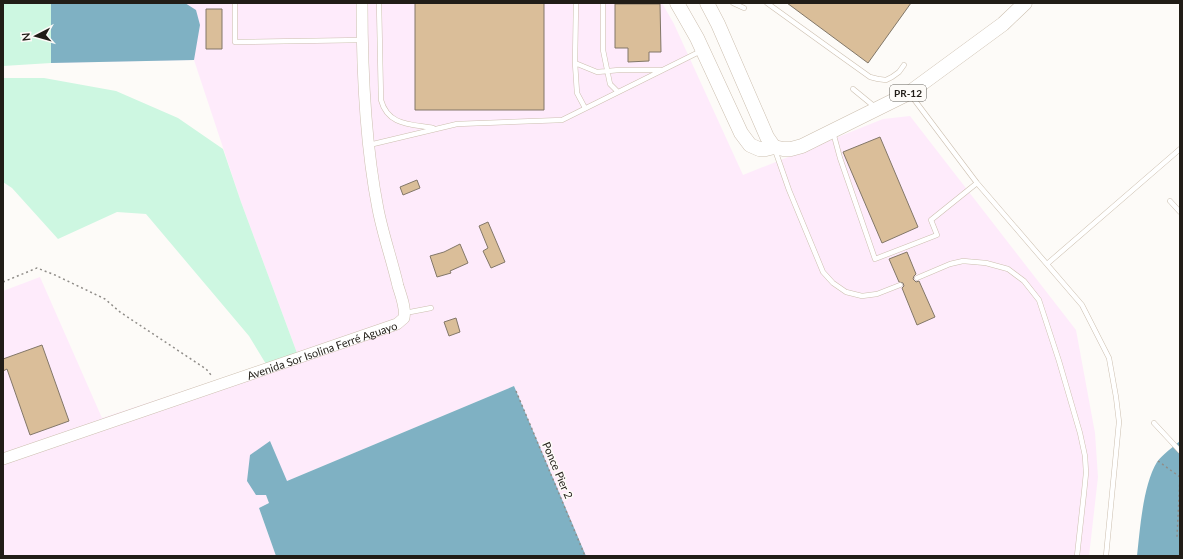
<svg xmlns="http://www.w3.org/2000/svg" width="1183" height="559" font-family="Lato,sans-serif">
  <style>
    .industrial { fill: #feebfb }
    .green { fill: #cdf7e1 }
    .water { fill: #7fb1c3 }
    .building { fill: #dabe99; stroke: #827768 }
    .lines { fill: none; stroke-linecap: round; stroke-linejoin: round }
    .service-casing { stroke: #ccbfaf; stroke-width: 5.5 }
    .tertiary-casing { stroke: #ccbfaf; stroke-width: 12 }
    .primary-casing { stroke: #ccbfaf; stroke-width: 15 }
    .path { stroke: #908d89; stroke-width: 1.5; stroke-dasharray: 2 3; stroke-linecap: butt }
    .service { stroke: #fff; stroke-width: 4.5 }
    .tertiary { stroke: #fff; stroke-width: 11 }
    .primary { stroke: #fff; stroke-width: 14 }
    .labels { text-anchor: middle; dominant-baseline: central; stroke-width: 3; stroke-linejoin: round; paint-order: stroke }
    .shield { fill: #fdfbf8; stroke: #63605a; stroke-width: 1 }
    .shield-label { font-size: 10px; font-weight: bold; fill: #211d17 }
    .street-label { font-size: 11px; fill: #211d17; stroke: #fdfbf8 }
  </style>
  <rect width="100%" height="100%" fill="#fdfbf8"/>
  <!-- industrial -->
  <path class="industrial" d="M51,3H662L674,24L743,175L883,119L910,116L1076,330L1095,433L1098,477L1089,556H585L514,386L287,481L266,495L269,503L259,508L276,556H3V291L40,277L102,418L297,353L241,202L194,60L51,63Z"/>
  <!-- green -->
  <path class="green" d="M3,3H51V63L3,66Z
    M3,78H44L116,91L178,118L223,149L241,202L297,353L266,364L249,336L146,214L117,212L58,239L12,188L3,182Z"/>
  <!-- water -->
  <path class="water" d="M51,3H185L196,10L200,25L194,60L51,63Z
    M514,386L586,556H276L259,508L269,503L266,495H256L247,481L250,455L270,441L287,481Z
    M1180,441V556H1137C1140,529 1143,485 1157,462C1163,454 1173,447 1180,441Z"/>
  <!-- building -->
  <path class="building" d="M415,3H544V110H415Z
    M787,3H911L868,63Z
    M615,4H660L661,52H649V61L628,62V48H615Z
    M206,9H222V49H206Z
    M880,137L918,227L882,243L843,152Z
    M417,180L420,188L403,195L400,187Z
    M488,222L505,262L491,268L483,251L488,248L479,226Z
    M460,244L468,263L450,271L451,273L437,277L430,256L444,252Z
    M907,252L916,274L914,276L913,279L916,282L919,281L935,317L917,325L902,288L904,286L903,283L899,282L889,259Z
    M456,318L460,332L449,336L444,322Z
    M42,345L69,421L30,435L7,369L3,371V359Z"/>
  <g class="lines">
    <!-- service casing -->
    <g class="service-casing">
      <path id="service" d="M235,3V42L362,40
        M379,3L381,100C388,126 411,124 433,128
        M576,3L575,63L577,93L585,108
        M603,3V50L610,84L618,92
        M733,3L744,8
        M767,3L835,52L870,77L878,79L886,80L892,77L899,72L904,65
        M575,63L597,72L619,70H661
        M853,89L875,107
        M910,94L977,183L1082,305L1109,358L1116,397L1119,422L1106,556
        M833,132L840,158L875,259L937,235L931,220L977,183
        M369,145L457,124L562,120L701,51
        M775,150L789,190L823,272L833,283L846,292L862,296L877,294L900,285
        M1170,201L1180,212
        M1047,264L1180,149
        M917,278L950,264L963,261L986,263L1008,269L1024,281L1039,300L1059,361L1080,433L1085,456L1086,473L1084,493L1077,556
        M405,313L431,308
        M1154,423L1180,451"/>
    </g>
    <!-- tertiary casing -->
    <g class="tertiary-casing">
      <g id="tertiary">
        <path id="s1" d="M3,459L397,324L404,318C406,308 401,296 398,286C392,260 383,235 378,209C365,143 362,70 362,3"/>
      </g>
    </g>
    <!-- primary casing -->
    <g class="primary-casing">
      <path id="primary" d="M677,3L697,38L741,133L750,145L759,149H766L774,147L783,149H791L802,146L909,93L1003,24L1025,3
        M707,3L718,24L767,137L774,147"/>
    </g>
    <!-- path -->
    <path class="path" d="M3,282L37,268L55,275L105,299L120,312L206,369L212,376
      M516,391L585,556
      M1158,461L1180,477L1177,537"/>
    <!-- service -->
    <use href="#service" class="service"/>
    <!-- tertiary -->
    <use href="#tertiary" class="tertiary"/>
    <!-- primary -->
    <use href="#primary" class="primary"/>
  </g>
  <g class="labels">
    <!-- shield labels -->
    <rect class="shield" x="890" y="85" width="36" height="16" rx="3"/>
    <g class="shield-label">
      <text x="908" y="93">PR-12</text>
    </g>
    <!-- street labels -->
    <g class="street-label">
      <text stroke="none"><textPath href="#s1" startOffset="337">Avenida Sor Isolina Ferré Aguayo</textPath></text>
      <text transform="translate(558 470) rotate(67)">Ponce Pier 2</text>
    </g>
  </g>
  <!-- border -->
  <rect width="1183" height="559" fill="none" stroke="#211d17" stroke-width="8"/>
  <!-- north arrow -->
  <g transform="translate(36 36) rotate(264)" stroke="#fdfbf8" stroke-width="3" paint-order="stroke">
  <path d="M0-3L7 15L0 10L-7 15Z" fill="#211d17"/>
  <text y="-6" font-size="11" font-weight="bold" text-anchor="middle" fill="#211d17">N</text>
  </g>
</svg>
